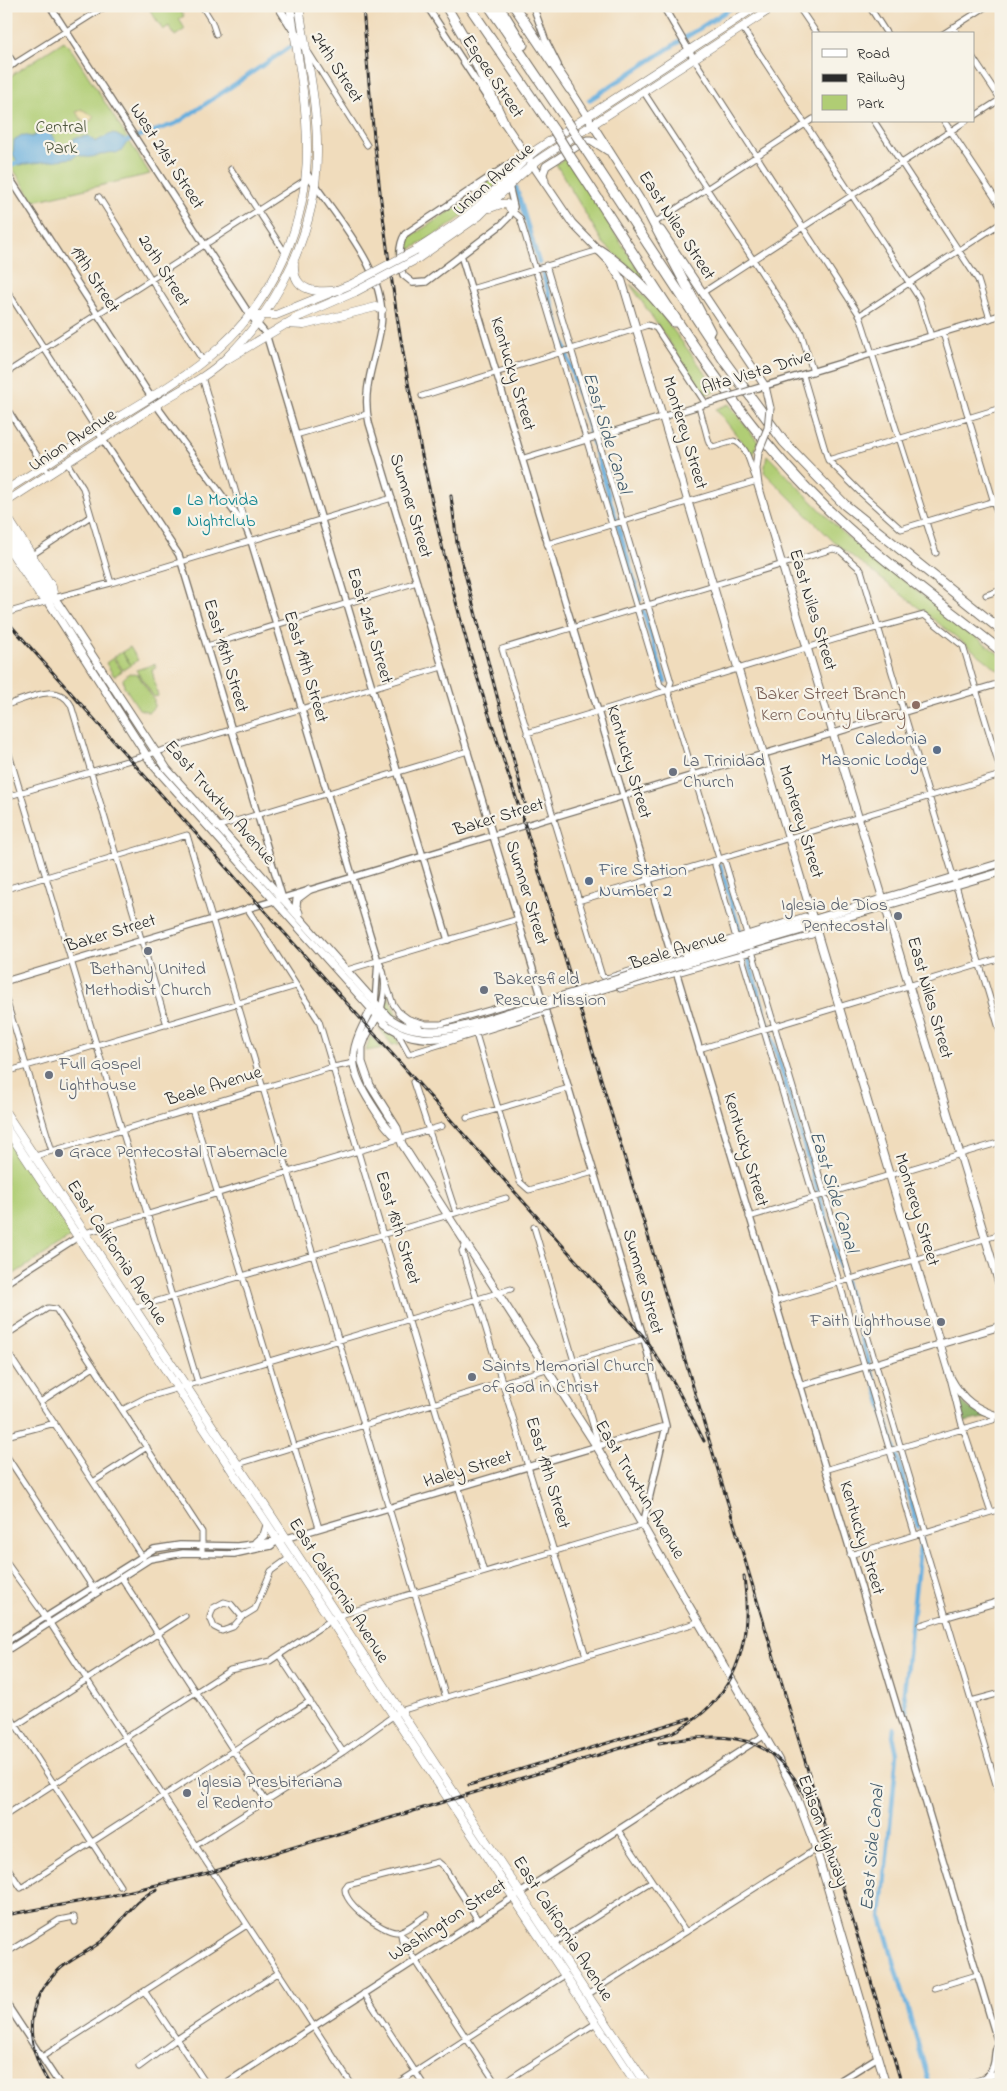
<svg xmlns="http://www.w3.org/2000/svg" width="1007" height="2091" font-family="'Indie Flower',sans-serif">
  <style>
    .green { fill: #b0cd74; stroke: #6e7c50 }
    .forest { fill: #8cb066; stroke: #5c6e48 }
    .sand { fill: #eeda9e; stroke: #8c8264 }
    .water { fill: #67afde; stroke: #496d84 }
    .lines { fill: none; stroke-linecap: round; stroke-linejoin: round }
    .canal { stroke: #67afde; stroke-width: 4.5 }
    .minor-casing { stroke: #70695e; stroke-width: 7 }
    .tertiary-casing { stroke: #70695e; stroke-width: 8 }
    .secondary-casing { stroke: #70695e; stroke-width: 9 }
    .primary-casing { stroke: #70695e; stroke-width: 9 }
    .trunk-casing { stroke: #70695e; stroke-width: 9 }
    .motorway-casing { stroke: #70695e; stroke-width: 11 }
    .minor { stroke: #fff; stroke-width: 5 }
    .tertiary { stroke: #fff; stroke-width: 5.5 }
    .secondary { stroke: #fff; stroke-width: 7 }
    .primary { stroke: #fff; stroke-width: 8 }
    .trunk { stroke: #fff; stroke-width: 8 }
    .motorway { stroke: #fff; stroke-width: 9 }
    .rail-casing { stroke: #2b2b2b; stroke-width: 3 }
    .rail { stroke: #f7f3e8; stroke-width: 1; stroke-dasharray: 4; stroke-linecap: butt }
    .tertiary-bridge-casing { stroke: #70695e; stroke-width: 8; stroke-linecap: butt }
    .secondary-bridge-casing { stroke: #70695e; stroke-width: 9; stroke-linecap: butt }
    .primary-bridge-casing { stroke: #70695e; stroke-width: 9; stroke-linecap: butt }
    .motorway-bridge-casing { stroke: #70695e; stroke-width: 11; stroke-linecap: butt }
    .tertiary-bridge { stroke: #fff; stroke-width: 5.5 }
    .secondary-bridge { stroke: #fff; stroke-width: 7 }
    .primary-bridge { stroke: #fff; stroke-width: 8 }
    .motorway-bridge { stroke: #fff; stroke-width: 9 }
    .culture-dot { fill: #0f9aa8; stroke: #f7f3e8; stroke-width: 2 }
    .education-dot { fill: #8d6e63; stroke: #f7f3e8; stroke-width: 2 }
    .service-dot { fill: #5c6f8a; stroke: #f7f3e8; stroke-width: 2 }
    .worship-dot { fill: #6b7280; stroke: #f7f3e8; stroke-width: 2 }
    .labels { text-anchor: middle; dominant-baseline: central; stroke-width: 4.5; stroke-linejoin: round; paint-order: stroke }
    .street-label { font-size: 18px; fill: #2b2b2b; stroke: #f7f3e8 }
    .park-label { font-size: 18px; fill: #4c543d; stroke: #f7f3e8 }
    .culture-label { font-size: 18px; fill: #0d838f; stroke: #f7f3e8; text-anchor: start }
    .education-label { font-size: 18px; fill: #785e54; stroke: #f7f3e8; text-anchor: end }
    .service-label { font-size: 18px; fill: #4e5e75; stroke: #f7f3e8; text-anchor: end }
    .worship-label { font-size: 18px; fill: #5b616d; stroke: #f7f3e8; text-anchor: start }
    .water-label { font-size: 19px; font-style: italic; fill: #40596a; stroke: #f7f3e8 }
  </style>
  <rect width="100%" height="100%" fill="#f7f3e8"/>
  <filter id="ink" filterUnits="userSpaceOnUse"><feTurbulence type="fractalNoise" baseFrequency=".02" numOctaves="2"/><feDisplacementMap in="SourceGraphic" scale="10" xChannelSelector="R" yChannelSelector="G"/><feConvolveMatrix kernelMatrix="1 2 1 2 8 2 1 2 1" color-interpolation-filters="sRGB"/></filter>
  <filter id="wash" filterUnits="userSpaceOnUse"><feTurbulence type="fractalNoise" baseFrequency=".0096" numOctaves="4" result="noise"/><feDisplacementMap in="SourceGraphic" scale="20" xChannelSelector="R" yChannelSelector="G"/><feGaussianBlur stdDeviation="1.12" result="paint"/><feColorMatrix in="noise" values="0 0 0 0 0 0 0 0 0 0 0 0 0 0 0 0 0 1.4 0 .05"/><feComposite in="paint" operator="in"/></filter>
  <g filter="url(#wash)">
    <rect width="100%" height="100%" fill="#f0dcbc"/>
    <!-- green -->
    <path class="green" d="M177,6L184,16L179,19L185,29L175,36L169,26L163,30L148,7Z
      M64,41L73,52L150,174L34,201L6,158V79Z
      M566,158L647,283L603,243L556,164Z
      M503,171L505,175L489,191L486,183Z
      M478,193L481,197C471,215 423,243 403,253L404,243L410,237Z
      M630,284L656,307L718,390L705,395Z
      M729,404L758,442L753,456L716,409Z
      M767,455L845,535L1001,656V672L834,542L764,472Z
      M130,647L138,660L123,670L114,657L122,652L130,664L122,652Z
      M113,658L122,671L114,676L106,663Z
      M155,664L156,668L152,670L158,696L154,697L136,670Z
      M129,673L138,675L154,700V707L149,712L139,709L124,686L123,679Z
      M386,996H388L399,1020L384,1008Z
      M379,1028L396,1037L399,1044L392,1045Z
      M370,1036L383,1048L366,1051Z
      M6,1137L72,1237L6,1279Z"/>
    <!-- forest -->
    <path class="forest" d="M957,1397L970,1409L989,1417L965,1422Z"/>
    <!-- sand -->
    <path class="sand" d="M81,109L94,116L91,121L84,123L76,112Z"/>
    <!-- water -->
    <path class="water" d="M46,128L55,140L57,148L62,151L73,147L74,138L89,136L95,142L113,133L128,141L122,150L116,153C104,150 90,163 78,154L73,158L19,165L13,154L14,140L22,135L32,137Z"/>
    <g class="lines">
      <!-- canal -->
      <path class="canal" d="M589,100L734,6
        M123,142L177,123L290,47
        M6,168L22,160
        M516,187L539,263
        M543,274L640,600
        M643,610L665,682
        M720,865L742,938
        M746,951L918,1527
        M907,1715L904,1692L921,1538
        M894,1728L893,1735L897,1754L881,1917L930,2085"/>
    </g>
  </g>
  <g filter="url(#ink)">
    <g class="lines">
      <!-- minor casing -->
      <g class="minor-casing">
        <path id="minor" d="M202,6L212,22L216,34
          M798,6L817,34
          M869,6L887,34
          M742,27L919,298L931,336
          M953,27L958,34
          M943,34L987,6
          M309,53L367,145
          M973,58L1001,100
          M694,59L860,316L936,553
          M6,69L106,6
          M643,91L801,333L813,372
          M973,117L1001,99
          M874,121L978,280L990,319
          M944,121L1001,207
          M231,169L286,254
          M99,197L203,361
          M512,211L520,218L660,685L668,691
          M656,222L813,119
          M546,265L671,682L668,691L719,858L725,862L747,934
          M6,289L103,440
          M471,289L599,250
          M702,293L966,121
          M860,315L1001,223
          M943,333L1001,526
          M6,373L305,180
          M803,375L828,460L861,493L901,529L1001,499
          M202,377L246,527
          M422,396L648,325L656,328L706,404
          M6,407L49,474
          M296,435L367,414
          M828,460L1001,408
          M67,463L83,488L111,583
          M547,544L757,481C750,469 749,446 734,441L713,447L709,443L699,406
          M32,555L91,516
          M986,595L1001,590
          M54,598L111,583L392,498
          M6,613L48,601
          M207,646L417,582
          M6,705C27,699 57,681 71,705L167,1025
          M527,733L843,637L924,615L963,646L1001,772
          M6,744L198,1383
          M6,797L442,667
          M216,827L468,751
          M719,858L715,865L736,938
          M6,889L187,835L446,1698
          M578,901L1001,775
          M247,908L319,1021L484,1572
          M813,920L805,916L607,978L602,976L502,649L833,549L840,551L861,570L1001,1035
          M752,951L926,1532
          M741,954L915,1535
          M347,970L518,919
          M386,983L393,1004L401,1015
          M618,983L620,989L812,935L815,927
          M6,999L52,1151
          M409,1019L426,1024H441L541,995
          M397,1032L409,1054L546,1012
          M476,1034L520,1182L529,1190L594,1172
          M699,1049L1001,958
          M6,1072L296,986
          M413,1082L456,1213
          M192,1109L319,1528
          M467,1118L569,1088
          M32,1157L333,1067L354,1063
          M749,1217L1001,1142
          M534,1227L598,1442L597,1447
          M82,1234L442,1126
          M466,1244L462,1251L586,1656
          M774,1302L1001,1234
          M134,1308L506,1198
          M6,1335L48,1308L56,1309L202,1532V1554
          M6,1350L143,1558
          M951,1382L961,1422L991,1512
          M40,1402L94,1367
          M122,1410L145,1398L511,1289
          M6,1436L55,1423
          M6,1455L95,1591
          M228,1467L644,1339
          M825,1470L993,1420
          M93,1482L147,1447
          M921,1533L1001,1801
          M850,1555L1001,1509
          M6,1562L50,1623L352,2085
          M121,1577L266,1801
          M224,1602L231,1604L242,1617L233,1627L222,1631L214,1627L210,1617L213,1608Z
          M242,1617L255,1609L271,1571L289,1558
          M921,1625L946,1617
          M279,1655L343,1752
          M971,1701L1001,1693
          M6,1710L120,1886
          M6,1732L185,1616
          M6,1815L230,1670L270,1661L337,1616L643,1525
          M618,1830L686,1932
          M195,1846L343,1752L400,1711L699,1622
          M6,1865L21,1888L310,1701
          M427,1915C419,1919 406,1932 396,1932C382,1931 345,1905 345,1889L348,1885L438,1862L444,1867L478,1920
          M553,1944L652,1881
          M408,1949L407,1940L401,1935L403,1946L408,1949L497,2085
          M6,1953L59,1920L74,1917L75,1922
          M934,1988L977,1975
          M145,1992L207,2085
          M364,1993L424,2085
          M587,1995L816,1849
          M42,2057L247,1925
          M139,2067L177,2039L278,1973
          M395,2085L565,1975
          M500,2085L596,2023
          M963,2085L1001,2073"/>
      </g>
      <!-- tertiary casing -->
      <g class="tertiary-casing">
        <path id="tertiary" d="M50,6L250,315L266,334L448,940
          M427,6L493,107
          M533,6L545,39L558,65
          M663,6L694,59
          M6,52L14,64
          M6,172L151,397
          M306,172C334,215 389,272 381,326C376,360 361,387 369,423L644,1339L666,1426L643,1525
          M509,186L514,207L509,217L501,225L426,282L413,283L403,275C400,261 397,247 405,234L518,158L527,157
          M461,255L1001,2053
          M751,390L1001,315
          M156,405L246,528L251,541L378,961C388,977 385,992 381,1009
          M103,440L179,555L282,896
          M522,459L722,399
          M6,981L1001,683
          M375,1003L378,961
          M6,1283L78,1237
          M800,1386L940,1344
          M946,1617L1001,1601
          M6,1642L154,1549L180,1545L237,1546L277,1541L666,1426
          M6,1651L150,1559L183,1553L234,1554L271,1546L277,1541
          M6,2003L60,2085
          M985,2078C1000,2062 991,2057 998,2044
          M223,2085L765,1735
          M833,2085L878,2057"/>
      </g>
      <!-- secondary casing -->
      <g class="secondary-casing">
        <path id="secondary" d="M278,6L304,47
          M570,89L645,207
          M503,121L572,223L609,261L622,281L950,1377C962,1400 976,1410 1001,1417
          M545,181L543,174L546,166L587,140H591L608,151
          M661,230L765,386L770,408
          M758,453L756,469L758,485L1001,1290
          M6,524L167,769L388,1017C425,1046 474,1022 513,1011
          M6,535L152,764L385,1024C427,1054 472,1030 515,1016
          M299,913L296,906L297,899L309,890
          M683,959L1001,863
          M685,964L1001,872
          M372,1008C350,1050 345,1063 372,1105C380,1117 387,1130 399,1139
          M381,1009L366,1036L362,1047V1062L370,1085L397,1128L402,1144L597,1447L778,1759L795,1793L816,1849L886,2085
          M399,1013L419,1028
          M940,1344L1001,1326
          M256,1542L264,1535L267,1525"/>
      </g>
      <!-- primary casing -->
      <g class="primary-casing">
        <path id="primary" d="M474,189L482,191L485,200
          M490,208L501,204H507L512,211
          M416,250C439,235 463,221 483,202C502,184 518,163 539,148L757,6
          M417,259L479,216L518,177L538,160L775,6
          M250,315H276L352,284
          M285,324L304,325L376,307L382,310
          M226,360L298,317L355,292
          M6,1113L647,2085
          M6,1128L637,2085"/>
      </g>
      <!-- trunk casing -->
      <g class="trunk-casing">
        <path id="trunk" d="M294,263C292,293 318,293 339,290
          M6,490C43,467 80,442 117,418C152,397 189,375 220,347C275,297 307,224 307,149C307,101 297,53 290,6
          M6,502C56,470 106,437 156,405C179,390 206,378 225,359C280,306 317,230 317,153C318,104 306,54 299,6
          M6,515L52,587L54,598
          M6,544L39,594L48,601"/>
      </g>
      <!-- motorway casing -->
      <g class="motorway-casing">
        <path id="motorway" d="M446,6L464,37L503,121
          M469,6L554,130
          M489,6L567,121
          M499,6L523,45
          M514,6L570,89
          M584,147L725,362L784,442L845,505L1001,630
          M570,156C642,264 711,385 799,480C858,544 932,596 1001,651
          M643,203L710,331
          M599,250C629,269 651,294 674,322"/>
      </g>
      <!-- minor -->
      <use href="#minor" class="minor"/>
      <!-- tertiary -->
      <use href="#tertiary" class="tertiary"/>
      <!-- secondary -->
      <use href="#secondary" class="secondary"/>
      <!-- primary -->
      <use href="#primary" class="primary"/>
      <!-- trunk -->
      <use href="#trunk" class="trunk"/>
      <!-- motorway -->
      <use href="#motorway" class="motorway"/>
      <!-- rail casing -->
      <g class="rail-casing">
        <path id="rail" d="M363,6C377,218 408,427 464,632C482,697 504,761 525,825L902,2085
          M451,496L457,543L525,803
          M6,620L643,1336L674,1383L704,1441
          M659,1743C742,1728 781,1737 816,1819
          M469,1785L690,1718
          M6,1915L110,1896L212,1872L671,1733C736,1702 753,1644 744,1576
          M50,2085C25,2046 22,2001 61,1968C73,1958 89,1951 102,1941C123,1923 130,1902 157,1889"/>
      </g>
      <!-- rail -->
      <use href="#rail" class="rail"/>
      <!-- tertiary-bridge casing -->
      <g class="tertiary-bridge-casing">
        <path id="tertiary-bridge" d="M722,399L751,390"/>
      </g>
      <!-- secondary-bridge casing -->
      <g class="secondary-bridge-casing">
        <path id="secondary-bridge" d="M758,453L768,428L770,408
          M513,1011L683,959
          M515,1016L685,964"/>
      </g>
      <!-- primary-bridge casing -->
      <g class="primary-bridge-casing">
        <path id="primary-bridge" d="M352,284L416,250
          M355,292L417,259"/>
      </g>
      <!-- motorway-bridge casing -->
      <g class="motorway-bridge-casing">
        <path id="motorway-bridge" d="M567,121L584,147
          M554,130L570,156"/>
      </g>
      <!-- tertiary-bridge -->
      <use href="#tertiary-bridge" class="tertiary-bridge"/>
      <!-- secondary-bridge -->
      <use href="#secondary-bridge" class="secondary-bridge"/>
      <!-- primary-bridge -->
      <use href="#primary-bridge" class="primary-bridge"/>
      <!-- motorway-bridge -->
      <use href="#motorway-bridge" class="motorway-bridge"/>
    </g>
  </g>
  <!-- markers -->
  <circle class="culture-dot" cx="177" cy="511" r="5"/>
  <circle class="education-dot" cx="916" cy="705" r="5"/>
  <g class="service-dot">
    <circle cx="937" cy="750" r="5"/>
    <circle cx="589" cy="881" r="5"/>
  </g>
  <g class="worship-dot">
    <circle cx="673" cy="772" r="5"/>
    <circle cx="898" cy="916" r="5"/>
    <circle cx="148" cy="951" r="5"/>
    <circle cx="484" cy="990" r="5"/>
    <circle cx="49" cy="1075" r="5"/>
    <circle cx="59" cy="1153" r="5"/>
    <circle cx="941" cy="1322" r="5"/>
    <circle cx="472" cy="1377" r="5"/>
    <circle cx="187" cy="1793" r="5"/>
  </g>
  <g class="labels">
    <!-- street labels -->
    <g class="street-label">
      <text transform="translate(336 68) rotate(57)">24th Street</text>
      <text transform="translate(492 77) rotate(56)">Espee Street</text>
      <text transform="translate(166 157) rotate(57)">West 21st Street</text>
      <text transform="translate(494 180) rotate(-41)">Union Avenue</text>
      <text transform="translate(676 226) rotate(57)">East Niles Street</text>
      <text transform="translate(163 271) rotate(58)">20th Street</text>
      <text transform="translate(94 280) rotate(57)">19th Street</text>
      <text transform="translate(757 373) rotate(-17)">Alta Vista Drive</text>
      <text transform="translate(512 374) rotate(73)">Kentucky Street</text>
      <text transform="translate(684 433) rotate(73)">Monterey Street</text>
      <text transform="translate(73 441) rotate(-33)">Union Avenue</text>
      <text transform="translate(410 506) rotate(73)">Sumner Street</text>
      <text transform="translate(812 610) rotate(73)">East Niles Street</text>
      <text transform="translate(369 626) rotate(73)">East 21st Street</text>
      <text transform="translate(225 656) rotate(73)">East 18th Street</text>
      <text transform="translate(305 667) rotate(73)">East 19th Street</text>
      <text transform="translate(628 762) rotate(73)">Kentucky Street</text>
      <text transform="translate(219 803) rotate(49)">East Truxtun Avenue</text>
      <text transform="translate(499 818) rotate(-17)">Baker Street</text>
      <text transform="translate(800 822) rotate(73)">Monterey Street</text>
      <text transform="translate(526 893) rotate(73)">Sumner Street</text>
      <text transform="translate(111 934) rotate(-17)">Baker Street</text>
      <text transform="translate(678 951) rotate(-17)">Beale Avenue</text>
      <text transform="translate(929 998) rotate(74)">East Niles Street</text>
      <text transform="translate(214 1087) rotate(-17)">Beale Avenue</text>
      <text transform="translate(745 1150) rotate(73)">Kentucky Street</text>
      <text transform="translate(916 1210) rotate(73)">Monterey Street</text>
      <text transform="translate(397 1228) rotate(73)">East 18th Street</text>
      <text transform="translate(116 1253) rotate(57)">East California Avenue</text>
      <text transform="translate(642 1282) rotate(74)">Sumner Street</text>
      <text transform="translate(468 1470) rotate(-17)">Haley Street</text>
      <text transform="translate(547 1473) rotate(73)">East 19th Street</text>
      <text transform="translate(639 1490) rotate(59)">East Truxtun Avenue</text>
      <text transform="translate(861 1538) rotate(73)">Kentucky Street</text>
      <text transform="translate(338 1591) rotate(57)">East California Avenue</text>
      <text transform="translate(822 1831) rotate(70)">Edison Highway</text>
      <text transform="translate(448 1921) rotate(-33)">Washington Street</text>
      <text transform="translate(562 1929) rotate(57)">East California Avenue</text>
    </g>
    <!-- park labels -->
    <g class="park-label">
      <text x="61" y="128">Central<tspan x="61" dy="21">Park</tspan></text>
    </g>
    <!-- culture labels -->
    <g class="culture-label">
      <text x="187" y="501">La Movida<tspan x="187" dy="21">Nightclub</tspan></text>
    </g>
    <!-- education labels -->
    <g class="education-label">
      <text x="906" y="695">Baker Street Branch<tspan x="906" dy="21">Kern County Library</tspan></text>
    </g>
    <!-- service labels -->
    <g class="service-label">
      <text x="927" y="740">Caledonia<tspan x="927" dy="21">Masonic Lodge</tspan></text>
      <text x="599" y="871" text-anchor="start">Fire Station<tspan x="599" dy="21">Number 2</tspan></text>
    </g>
    <!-- worship labels -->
    <g class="worship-label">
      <text x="683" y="762">La Trinidad<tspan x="683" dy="21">Church</tspan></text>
      <text x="888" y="906" text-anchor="end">Iglesia de Dios<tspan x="888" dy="21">Pentecostal</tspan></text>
      <text x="148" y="970" text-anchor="middle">Bethany United<tspan x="148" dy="21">Methodist Church</tspan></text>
      <text x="494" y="980">Bakersfield<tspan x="494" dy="21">Rescue Mission</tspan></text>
      <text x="59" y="1065">Full Gospel<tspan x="59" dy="21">Lighthouse</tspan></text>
      <text x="69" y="1153">Grace Pentecostal Tabernacle</text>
      <text x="931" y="1322" text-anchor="end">Faith Lighthouse</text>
      <text x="482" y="1367">Saints Memorial Church<tspan x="482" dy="21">of God in Christ</tspan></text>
      <text x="197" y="1783">Iglesia Presbiteriana<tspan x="197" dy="21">el Redento</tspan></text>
    </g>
    <!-- water labels -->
    <g class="water-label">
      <text transform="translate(606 433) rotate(73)">East Side Canal</text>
      <text transform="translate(833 1192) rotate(73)">East Side Canal</text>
      <text transform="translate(873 1848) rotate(-85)">East Side Canal</text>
    </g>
  </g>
  <!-- margin -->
  <rect width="1007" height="2091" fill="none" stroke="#f7f3e8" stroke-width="25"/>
  <!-- legend -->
  <rect x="812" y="32" width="162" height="90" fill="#f7f3e8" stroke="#a5a39c"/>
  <rect x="822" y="49" width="25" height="8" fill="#ffffff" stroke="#a5a39c"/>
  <text x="857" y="58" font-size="15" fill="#2b2b2b">Road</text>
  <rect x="822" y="74" width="25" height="8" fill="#2b2b2b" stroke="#a5a39c"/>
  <text x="857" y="82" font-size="15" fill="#2b2b2b">Railway</text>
  <rect x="822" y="95" width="25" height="15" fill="#b0cd74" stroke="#a5a39c"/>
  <text x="857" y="108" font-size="15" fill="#2b2b2b">Park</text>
</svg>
